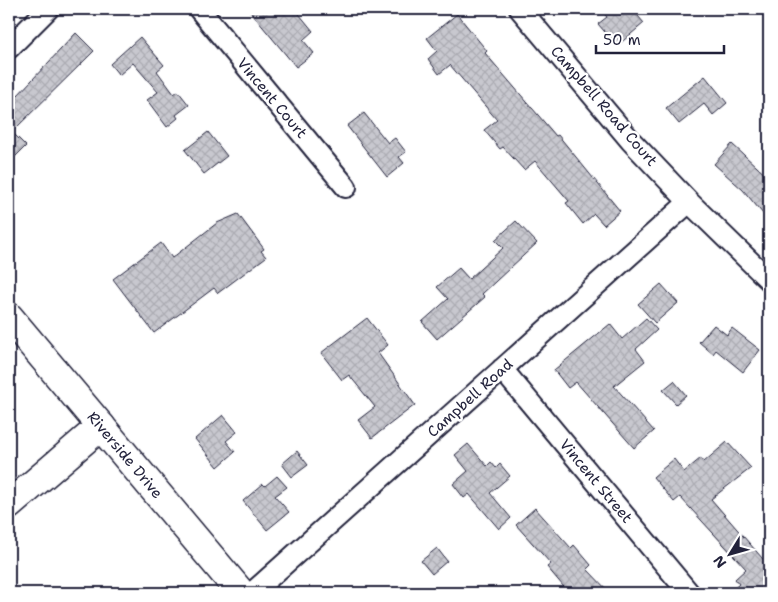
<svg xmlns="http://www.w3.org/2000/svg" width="778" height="602" font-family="'Shantell Sans',sans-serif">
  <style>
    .building { fill: url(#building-cross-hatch); stroke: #22223b }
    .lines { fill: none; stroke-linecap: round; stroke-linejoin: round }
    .street-casing { stroke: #22223b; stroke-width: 24 }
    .secondary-casing { stroke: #22223b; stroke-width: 31 }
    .primary-casing { stroke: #22223b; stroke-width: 31 }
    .street { stroke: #fff; stroke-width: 20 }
    .secondary { stroke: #fff; stroke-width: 28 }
    .primary { stroke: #fff; stroke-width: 28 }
    .labels { text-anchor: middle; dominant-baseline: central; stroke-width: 5; stroke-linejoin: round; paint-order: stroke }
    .street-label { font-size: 15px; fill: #22223b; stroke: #fff }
  </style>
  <defs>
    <pattern id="building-cross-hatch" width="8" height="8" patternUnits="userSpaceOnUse" patternTransform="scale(1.25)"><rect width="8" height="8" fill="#c8c8cf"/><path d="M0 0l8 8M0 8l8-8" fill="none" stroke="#acacb3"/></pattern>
  </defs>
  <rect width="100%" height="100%" fill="#fff"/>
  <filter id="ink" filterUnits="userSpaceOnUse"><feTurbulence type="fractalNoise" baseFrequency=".02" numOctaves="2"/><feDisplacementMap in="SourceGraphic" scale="10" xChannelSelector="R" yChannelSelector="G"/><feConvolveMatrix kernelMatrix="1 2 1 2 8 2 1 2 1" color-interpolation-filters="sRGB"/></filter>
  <g filter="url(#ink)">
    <!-- building -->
    <path class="building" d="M248,9H295L313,31L303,40L314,53L296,67Z
      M600,9H632L644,23L617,46L598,24L607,17Z
      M457,14L487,51L485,53L556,136L558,135L620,211L604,225L594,214L583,224L566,203L569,201L535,161L524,170L503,147L500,149L484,130L497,120L450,65L439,74L428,59L437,51L427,38Z
      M76,33L94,51L12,132L26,146L9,163V87L17,96Z
      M140,37L164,65L157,71L174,94L178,91L189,105L176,115L178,118L167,127L147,100L158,92L133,63L119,75L110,64Z
      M705,76L727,103L713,115L704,104L679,124L666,108Z
      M364,113L388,143L395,138L406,152L399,157L404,163L387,177L347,126Z
      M208,132L227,156L204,174L185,150Z
      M732,144L769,178V221L743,190L714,164Z
      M238,214L264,249L261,251L266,257L218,293L214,288L154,333L113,279L161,243L172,258L217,223Z
      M516,221L537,243L482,294L485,297L437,339L422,322L448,299L437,287L459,268L469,279L503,248L495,240Z
      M661,284L678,303L655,323L638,304Z
      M367,318L388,345L378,353L415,405L372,438L358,420L375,407L349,375L342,380L321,353Z
      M646,318L657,330L636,349L645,361L614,386L654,431L634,448L576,382L568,388L554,370L610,324L622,339Z
      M714,325L727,335L732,328L760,350L743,372L716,350L713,354L699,342Z
      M674,381L686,395L676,404L663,390Z
      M223,415L237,432L226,441L235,452L218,467L195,439Z
      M727,442L751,468L711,499L769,566V586L761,593H729L739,584L735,579L746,569L680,497L674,502L653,477L674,459L684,472L701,458L704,462Z
      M468,444L487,466L491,462L496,468L500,464L510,476L490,493L511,518L499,529L469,494L464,498L453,484L468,471L455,455Z
      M297,451L308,465L292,477L282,464Z
      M277,476L287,487L275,496L289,512L267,530L243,501L263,484L265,486Z
      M535,508L571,548L574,545L591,565L587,569L610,593H569L547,567L551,564L516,525Z
      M437,548L447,561L432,574L421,561Z"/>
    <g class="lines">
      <!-- street casing -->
      <g class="street-casing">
        <path id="street" d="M199,9L346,187
          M520,9L631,141L689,202L769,280
          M9,48L48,9
          M502,369L689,593
          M252,593L689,202"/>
      </g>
      <!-- secondary casing -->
      <g class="secondary-casing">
        <path id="secondary" d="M9,505L101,426"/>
      </g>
      <!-- primary casing -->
      <g class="primary-casing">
        <path id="primary" d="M9,317L241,593"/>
      </g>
      <!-- street -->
      <use href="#street" class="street"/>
      <!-- secondary -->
      <use href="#secondary" class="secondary"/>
      <!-- primary -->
      <use href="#primary" class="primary"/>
    </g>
  </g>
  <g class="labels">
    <!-- street labels -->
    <g class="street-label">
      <text transform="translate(272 98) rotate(50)">Vincent Court</text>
      <text transform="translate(604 106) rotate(49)">Campbell Road Court</text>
      <text transform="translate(470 398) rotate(-42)">Campbell Road</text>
      <text transform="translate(125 455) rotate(50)">Riverside Drive</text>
      <text transform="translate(596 481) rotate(50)">Vincent Street</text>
    </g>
  </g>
  <!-- margin -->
  <rect width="778" height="602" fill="none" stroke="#fff" stroke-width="30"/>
  <rect x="15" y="15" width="748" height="572" fill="none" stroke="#22223b" stroke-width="2" filter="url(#ink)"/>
  <!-- north arrow -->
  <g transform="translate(730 554) rotate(233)" stroke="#ffffff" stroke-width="4" paint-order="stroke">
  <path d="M0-4L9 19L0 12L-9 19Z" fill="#22223b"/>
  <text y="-8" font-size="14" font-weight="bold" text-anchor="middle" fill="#22223b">N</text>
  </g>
  <!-- scale -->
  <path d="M596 45v8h128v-8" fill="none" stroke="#22223b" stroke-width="2.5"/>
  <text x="603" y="45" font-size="15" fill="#22223b" stroke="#ffffff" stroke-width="4" paint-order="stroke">50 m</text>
</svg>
